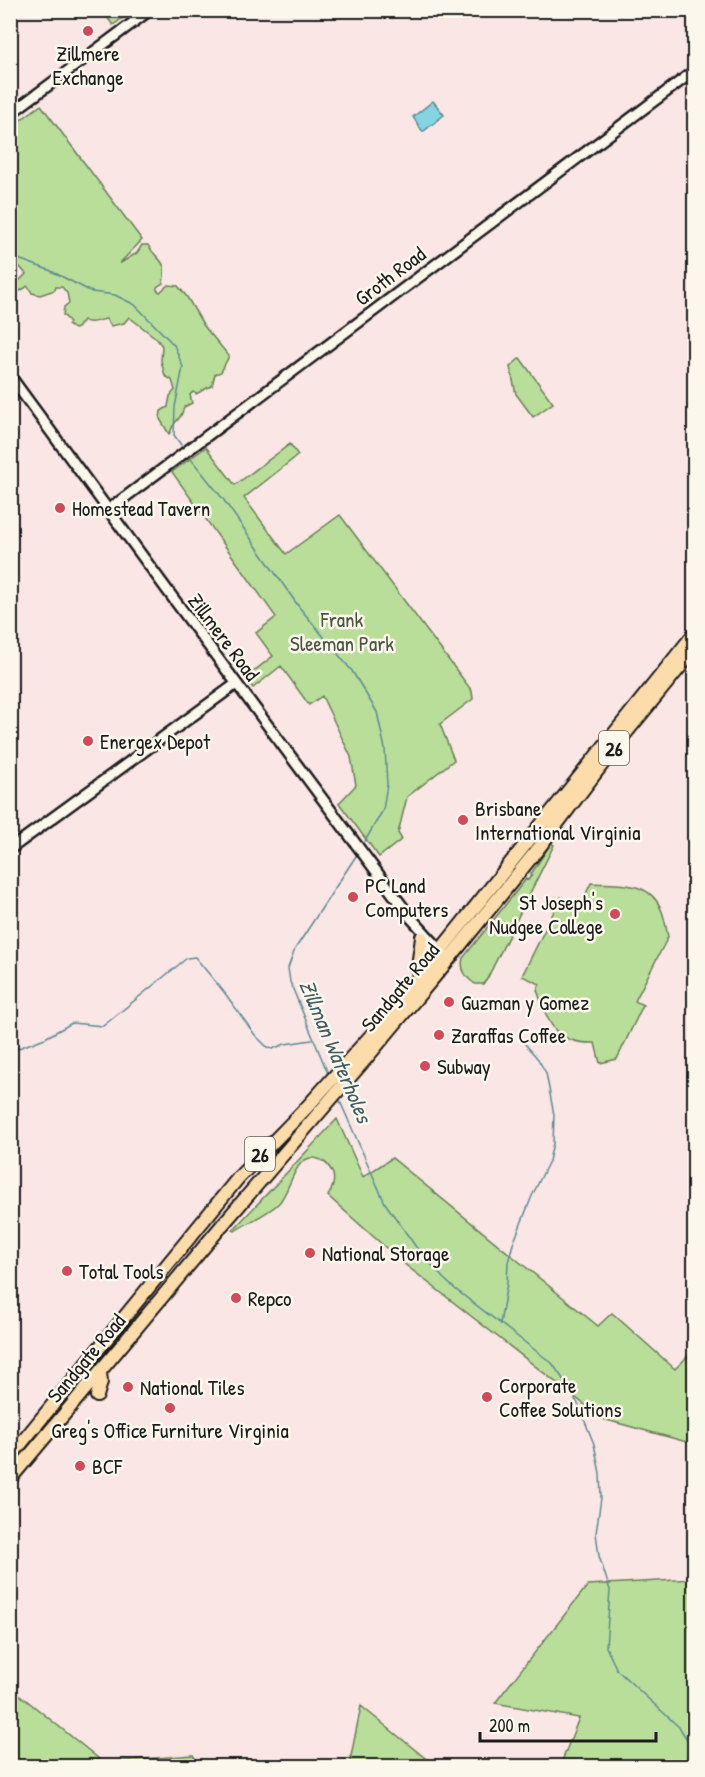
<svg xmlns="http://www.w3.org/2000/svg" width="705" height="1777" font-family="'Patrick Hand',sans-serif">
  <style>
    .green { fill: #b8de99; stroke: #6a7d5a; stroke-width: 1.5 }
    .water { fill: #85d4e3; stroke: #5b8a93; stroke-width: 1.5 }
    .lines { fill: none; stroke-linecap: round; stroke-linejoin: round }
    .stream { stroke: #5b8a93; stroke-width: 1.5 }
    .secondary-casing { stroke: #1c1c1c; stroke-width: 14 }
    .highway-casing { stroke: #1c1c1c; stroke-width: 16 }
    .secondary { stroke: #fbf7ec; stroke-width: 9 }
    .highway { stroke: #fddcac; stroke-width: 12 }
    .poi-dot { fill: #d1495b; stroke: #fbf7ec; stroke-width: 2 }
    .labels { text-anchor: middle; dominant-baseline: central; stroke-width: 5; stroke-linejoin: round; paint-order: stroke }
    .shield { fill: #fbf7ec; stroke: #5f5e5a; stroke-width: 1.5 }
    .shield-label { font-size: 20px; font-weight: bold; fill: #1c1c1c }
    .poi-label { font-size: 21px; fill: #1c1c1c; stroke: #fbf7ec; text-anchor: start }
    .street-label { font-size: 21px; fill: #1c1c1c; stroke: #fbf7ec }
    .park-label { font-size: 21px; fill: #4b5642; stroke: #fbf7ec }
    .water-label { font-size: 22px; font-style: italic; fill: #415c62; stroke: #fbf7ec }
  </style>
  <rect width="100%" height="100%" fill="#fae6e4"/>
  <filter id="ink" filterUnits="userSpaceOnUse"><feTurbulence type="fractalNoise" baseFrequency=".0167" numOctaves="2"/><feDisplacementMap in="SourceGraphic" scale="12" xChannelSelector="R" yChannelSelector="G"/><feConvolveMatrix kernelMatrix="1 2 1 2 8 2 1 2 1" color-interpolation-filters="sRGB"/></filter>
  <g filter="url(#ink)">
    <!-- green -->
    <path class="green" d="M102,11H133L113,25Z
      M41,105L142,240L119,264L137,253L142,245H148C158,263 168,258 163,283L157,287V290L160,292L168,285L178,286L187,297L204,326L229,356L221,372L215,374L212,386C204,388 203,391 196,394L193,392L190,395L192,403L184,407C181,420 178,417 173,426C171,429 171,432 169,434L160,419L161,411L168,407L170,396L175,390L172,380L165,376L161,361L162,346L156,338L129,317L124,323L111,326L106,319C99,320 90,325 83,320L77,328L74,329L68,325L70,322L63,315L64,307L69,303L67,293L62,287H56L55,290L40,295L32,293L28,286L20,291L15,288L17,283L26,274L20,267H16L11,270V247H12L10,246L11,127Z
      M520,358L553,403L533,417L516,394L510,367Z
      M290,444L298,455L244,498L286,554L340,515L472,691L473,699L440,724L454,760L407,797L398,833L402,839L379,857L339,803L356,785L351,757L322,696L309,705L281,666L253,688L245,678L273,656L256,633L276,617L172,472L206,447L235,485Z
      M551,843L554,845L487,979L483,984H475C466,978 460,969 463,958L526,879L528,880L532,875L531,874Z
      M591,883C618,885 649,880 661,909C665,918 666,928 668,937L635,1001L643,1005L617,1059L600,1063L595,1043C554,1044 549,1024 537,990L540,984L522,976L561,897L580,906Z
      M337,1119L363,1177L392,1158L598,1326L612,1313L675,1369L694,1350V1444L603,1419L403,1263L328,1196C332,1189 335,1183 333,1174C331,1169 327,1163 321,1160C294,1148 292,1191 278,1204C266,1215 248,1222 235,1231L233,1230Z
      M694,1579V1766H560L579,1718L495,1703L588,1585Z
      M10,1687L98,1758L104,1766H11Z
      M361,1706L435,1766H349Z
      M193,1755L200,1766H110L108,1762Z"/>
    <!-- water -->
    <path class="water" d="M433,101L444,115L424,131H422L413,117Z"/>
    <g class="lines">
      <!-- stream -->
      <path class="stream" d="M10,256L49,270L92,292L115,295L135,305L174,345L183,367L175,407L174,435L181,445
        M191,459L223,499L299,607L352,671L377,712L385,749L387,784L383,810L365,841
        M10,1046L16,1049L45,1038L72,1023L103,1026L187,958L195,957L224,992L255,1035L266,1046L272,1049L285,1044L312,1040
        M329,1076L290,982L288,968L295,949L356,856
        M339,1099L385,1203L416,1247L443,1278L455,1289L552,1363L561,1376L578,1404L594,1444L600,1473L601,1498L596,1533L599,1556L610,1590L606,1647L617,1670L679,1727L692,1747V1766
        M500,1324L507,1283L508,1262L513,1244L532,1196L549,1161L553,1143L554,1115L546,1073L538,1059L520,1038"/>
      <!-- secondary casing -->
      <g class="secondary-casing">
        <path id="secondary" d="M10,114L150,10
          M10,376L173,598L411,918L445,955
          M108,510L694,71
          M10,849L236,684
          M421,936L439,961"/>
      </g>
      <!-- highway casing -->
      <g class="highway-casing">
        <path id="highway" d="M419,978L418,966L422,938
          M97,1396L101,1382L100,1373
          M10,1457L239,1177L307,1107L383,1022L694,634
          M10,1479L224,1223L368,1056L449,959L538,849L625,734L694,650"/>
      </g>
      <!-- secondary -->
      <use href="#secondary" class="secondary"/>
      <!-- highway -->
      <use href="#highway" class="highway"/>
    </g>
  </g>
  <!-- markers -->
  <g class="poi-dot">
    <circle cx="88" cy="31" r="6"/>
    <circle cx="60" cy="508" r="6"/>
    <circle cx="88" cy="741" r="6"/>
    <circle cx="463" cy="820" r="6"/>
    <circle cx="353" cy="897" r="6"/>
    <circle cx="615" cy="914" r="6"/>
    <circle cx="449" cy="1002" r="6"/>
    <circle cx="439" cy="1035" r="6"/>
    <circle cx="425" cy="1066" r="6"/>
    <circle cx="310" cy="1253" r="6"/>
    <circle cx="67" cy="1271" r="6"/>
    <circle cx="236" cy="1298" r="6"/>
    <circle cx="128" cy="1387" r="6"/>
    <circle cx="487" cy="1397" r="6"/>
    <circle cx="170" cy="1408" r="6"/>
    <circle cx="80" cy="1466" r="6"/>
  </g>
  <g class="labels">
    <!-- shield labels -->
    <g class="shield">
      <rect x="599" y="731" width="30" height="34" rx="4.5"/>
      <rect x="245" y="1137" width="30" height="34" rx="4.5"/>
    </g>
    <g class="shield-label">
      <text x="614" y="748">26</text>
      <text x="260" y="1154">26</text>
    </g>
    <!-- poi labels -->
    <g class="poi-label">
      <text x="88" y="53" text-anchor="middle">Zillmere<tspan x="88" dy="24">Exchange</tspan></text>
      <text x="72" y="508">Homestead Tavern</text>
      <text x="100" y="741">Energex Depot</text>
      <text x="475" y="808">Brisbane<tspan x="475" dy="24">International Virginia</tspan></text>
      <text x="365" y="885">PC Land<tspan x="365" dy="24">Computers</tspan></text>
      <text x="603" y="902" text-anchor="end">St Joseph's<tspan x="603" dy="24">Nudgee College</tspan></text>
      <text x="461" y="1002">Guzman y Gomez</text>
      <text x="451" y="1035">Zaraffas Coffee</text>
      <text x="437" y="1066">Subway</text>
      <text x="322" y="1253">National Storage</text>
      <text x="79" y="1271">Total Tools</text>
      <text x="248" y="1298">Repco</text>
      <text x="499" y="1385">Corporate<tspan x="499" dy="24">Coffee Solutions</tspan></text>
      <text x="140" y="1387">National Tiles</text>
      <text x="170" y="1430" text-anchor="middle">Greg's Office Furniture Virginia</text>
      <text x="92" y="1466">BCF</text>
    </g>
    <!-- street labels -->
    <g class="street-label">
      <text transform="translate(390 276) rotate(-37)">Groth Road</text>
      <text transform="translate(224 637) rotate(53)">Zillmere Road</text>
      <text transform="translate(400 987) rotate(-50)">Sandgate Road</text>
      <text transform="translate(86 1358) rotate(-50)">Sandgate Road</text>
    </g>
    <!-- park labels -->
    <g class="park-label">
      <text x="342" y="619">Frank<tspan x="342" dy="24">Sleeman Park</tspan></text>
    </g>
    <!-- water labels -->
    <g class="water-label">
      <text transform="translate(336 1051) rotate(67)">Zillman Waterholes</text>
    </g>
  </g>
  <!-- margin -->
  <rect width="705" height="1777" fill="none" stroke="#fbf7ec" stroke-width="36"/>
  <rect x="18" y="18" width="669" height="1741" fill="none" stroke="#1c1c1c" stroke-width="2" filter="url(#ink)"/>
  <!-- scale -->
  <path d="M480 1732v9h176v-9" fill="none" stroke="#1c1c1c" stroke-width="3"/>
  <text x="489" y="1732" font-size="18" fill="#1c1c1c" stroke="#fbf7ec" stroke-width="4.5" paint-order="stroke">200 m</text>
</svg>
